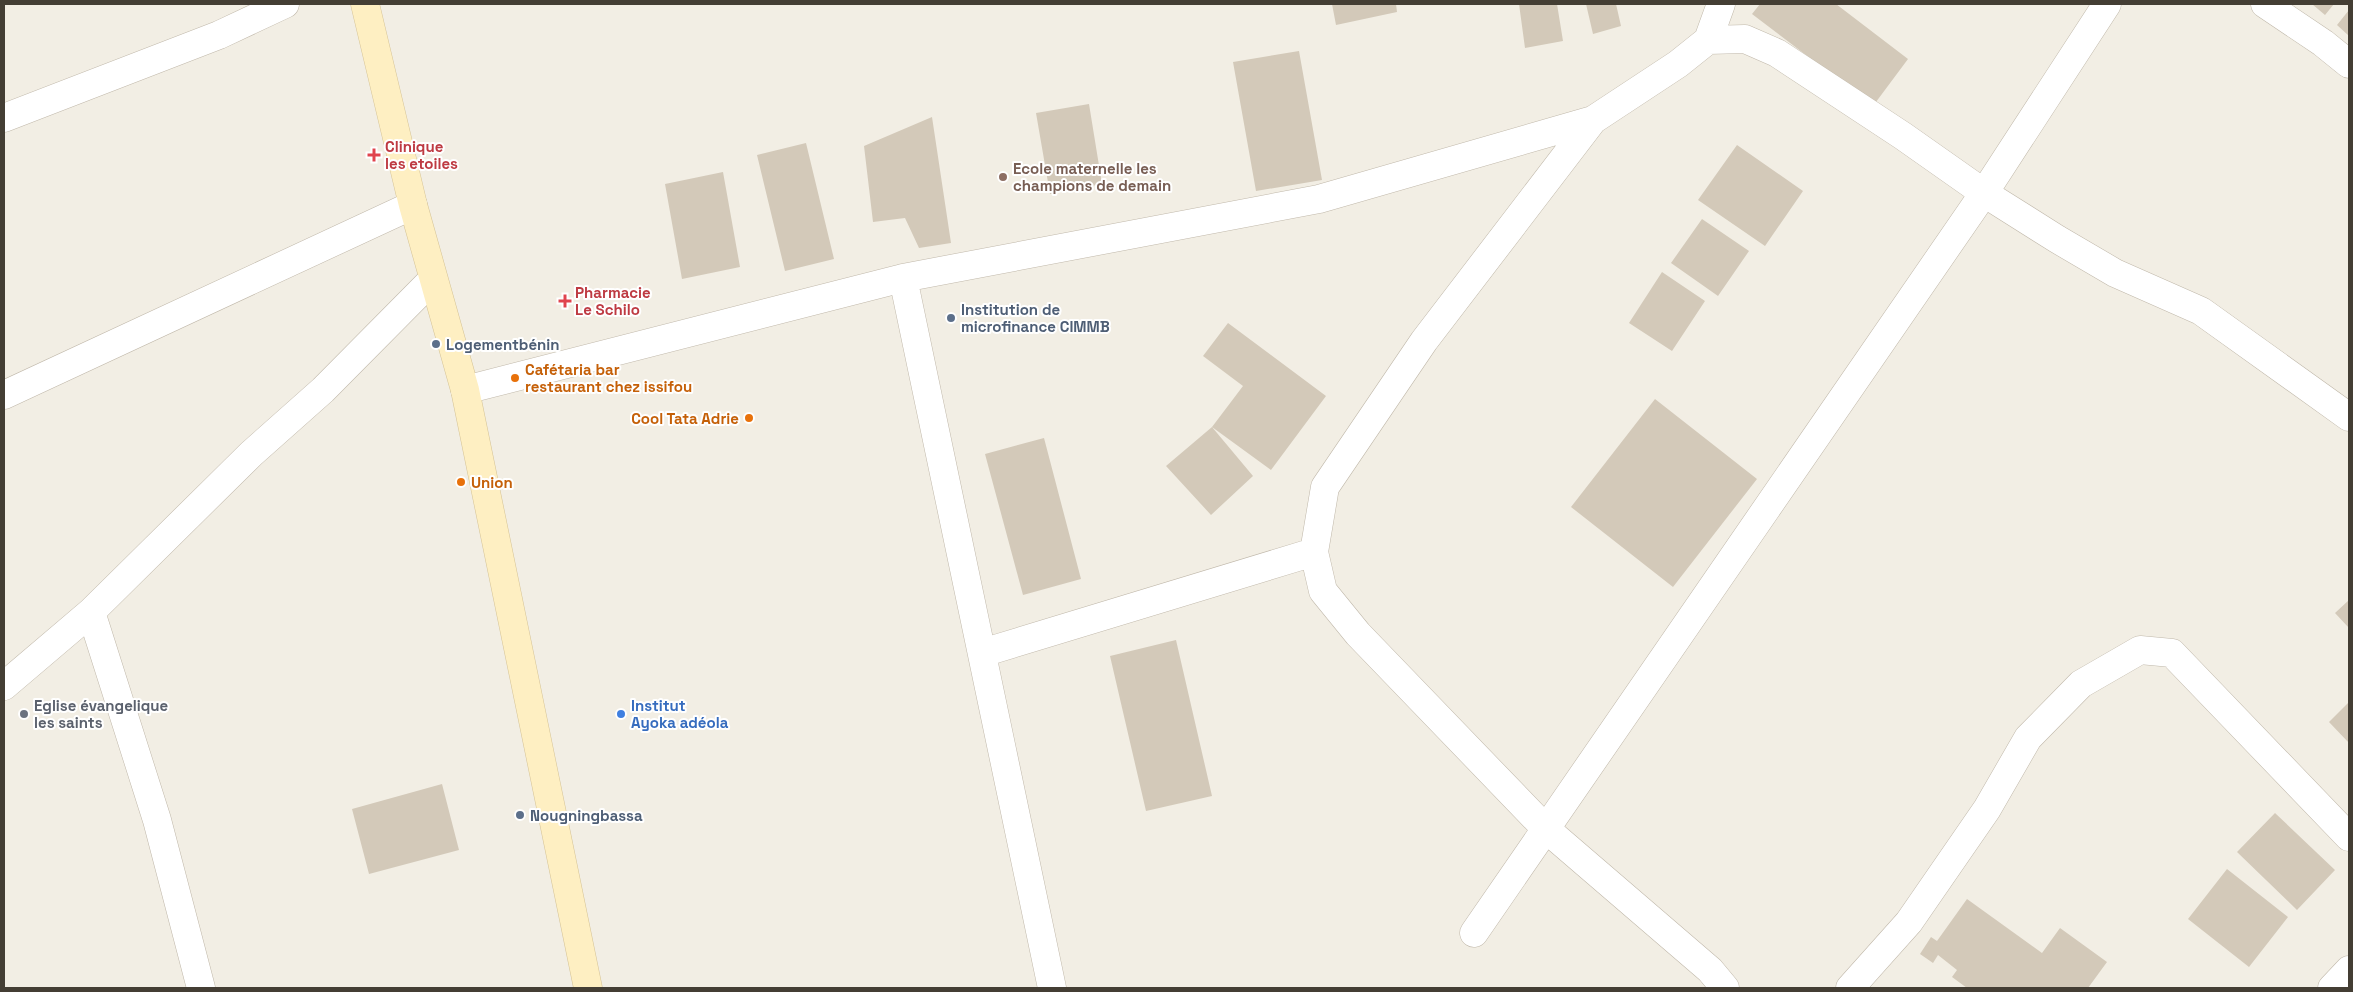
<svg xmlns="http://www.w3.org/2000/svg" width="2353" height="992" font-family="'Space Grotesk',sans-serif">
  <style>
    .building { fill: #d3c9b9 }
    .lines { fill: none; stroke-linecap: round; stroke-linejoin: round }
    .street-casing { stroke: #c0b8aa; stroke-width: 29 }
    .secondary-casing { stroke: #d5c396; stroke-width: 29 }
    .street { stroke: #fff; stroke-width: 28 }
    .secondary { stroke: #feefc2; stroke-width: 28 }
    .health-dot { fill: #e0444e; stroke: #fff; stroke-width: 2 }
    .education-dot { fill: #8d6e63; stroke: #fff; stroke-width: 2 }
    .service-dot { fill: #5c6f8a; stroke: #fff; stroke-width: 2 }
    .food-dot { fill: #e8710a; stroke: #fff; stroke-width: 2 }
    .worship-dot { fill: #6b7280; stroke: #fff; stroke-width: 2 }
    .shop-dot { fill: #3f7fe0; stroke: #fff; stroke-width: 2 }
    .labels { text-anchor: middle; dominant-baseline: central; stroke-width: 4; stroke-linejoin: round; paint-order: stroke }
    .health-label { font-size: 15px; font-weight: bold; fill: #be3a42; stroke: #fff; text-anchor: start }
    .education-label { font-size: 15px; font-weight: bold; fill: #785e54; stroke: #fff; text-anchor: start }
    .service-label { font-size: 15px; font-weight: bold; fill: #4e5e75; stroke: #fff; text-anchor: start }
    .food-label { font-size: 15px; font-weight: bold; fill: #c56008; stroke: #fff; text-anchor: start }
    .worship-label { font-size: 15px; font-weight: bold; fill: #5b616d; stroke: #fff; text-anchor: start }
    .shop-label { font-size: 15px; font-weight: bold; fill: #366cbe; stroke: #fff; text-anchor: start }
  </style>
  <rect width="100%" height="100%" fill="#f2eee4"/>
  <!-- building -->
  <path class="building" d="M1332,4H1396L1397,12L1336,25Z
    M1519,4H1557L1563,41L1525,48Z
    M1586,4H1616L1621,26L1593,34Z
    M1760,4H1836L1908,59L1873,106L1752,14Z
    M2312,4H2334L2325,15Z
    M2349,10V36L2337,25Z
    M1299,51L1322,180L1256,191L1233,62Z
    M1089,104L1102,184L1050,194L1036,113Z
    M932,117L951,243L919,248L905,218L873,222L864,146Z
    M806,143L834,259L785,271L757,155Z
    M1737,145L1803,191L1765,246L1698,200Z
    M723,172L740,267L682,279L665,184Z
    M1702,219L1749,251L1718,296L1671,263Z
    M1662,272L1705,301L1672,351L1629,323Z
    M1228,323L1326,396L1271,470L1212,427L1253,476L1211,515L1166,466L1212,427L1243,386L1203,356Z
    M1655,399L1757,479L1673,587L1571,507Z
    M1044,438L1081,579L1023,595L985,454Z
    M2349,600V628L2335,613Z
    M1176,640L1212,796L1146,811L1110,656Z
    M2349,702V743L2329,722Z
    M442,784L459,850L369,874L352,809Z
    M2275,813L2335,870L2297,910L2237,852Z
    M2227,869L2288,917L2249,967L2188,919Z
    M1967,899L2042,953L2060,928L2107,962L2088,988H1967L1952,977L1957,970L1938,955L1933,963L1920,954L1931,937L1937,941Z"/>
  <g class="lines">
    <!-- street casing -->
    <g class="street-casing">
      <path id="street" d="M2265,4L2323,43L2349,64
        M1708,40L1721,4
        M4,118L219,35L285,4
        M1593,120L1424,341L1325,487L1314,552L1323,591L1358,634L1546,829L1710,970L1725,988
        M903,278L1052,988
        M465,390L903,278L1319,199L1593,120L1678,64L1708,40L1745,39L1777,53L1903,136L1984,193L2057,239L2115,273L2201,311L2349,417
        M4,395L413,205
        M91,612L157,820L201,988
        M982,653L1314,552
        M4,686L91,612L251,454L323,390L433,279
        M1474,933L1984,193L2107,4
        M1850,988L1909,922L1987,809L2028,738L2081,684L2140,650L2172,653L2349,837
        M2332,988L2349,970"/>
    </g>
    <!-- secondary casing -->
    <g class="secondary-casing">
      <path id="secondary" d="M365,4L413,205L465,390L588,988"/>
    </g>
    <!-- street -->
    <use href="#street" class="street"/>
    <!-- secondary -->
    <use href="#secondary" class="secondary"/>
  </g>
  <!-- markers -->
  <g class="health-dot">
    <path d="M371.5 147.5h5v5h5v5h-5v5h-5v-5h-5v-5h5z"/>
    <path d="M562.5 293.5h5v5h5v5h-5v5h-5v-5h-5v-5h5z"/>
  </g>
  <circle class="education-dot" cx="1003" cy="177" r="5"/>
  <g class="service-dot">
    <circle cx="951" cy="318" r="5"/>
    <circle cx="436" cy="344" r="5"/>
    <circle cx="520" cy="815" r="5"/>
  </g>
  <g class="food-dot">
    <circle cx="515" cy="378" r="5"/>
    <circle cx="749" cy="418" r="5"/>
    <circle cx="461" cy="482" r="5"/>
  </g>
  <circle class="worship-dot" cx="24" cy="714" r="5"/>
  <circle class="shop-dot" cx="621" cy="714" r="5"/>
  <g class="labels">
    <!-- health labels -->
    <g class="health-label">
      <text x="385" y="146">Clinique<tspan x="385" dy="17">les etoiles</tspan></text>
      <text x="575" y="292">Pharmacie<tspan x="575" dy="17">Le Schilo</tspan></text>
    </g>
    <!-- education labels -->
    <g class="education-label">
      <text x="1013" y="168">Ecole maternelle les<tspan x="1013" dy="17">champions de demain</tspan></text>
    </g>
    <!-- service labels -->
    <g class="service-label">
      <text x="961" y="309">Institution de<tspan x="961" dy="17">microfinance CIMMB</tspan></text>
      <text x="446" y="344">Logementbénin</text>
      <text x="530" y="815">Nougningbassa</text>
    </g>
    <!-- food labels -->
    <g class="food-label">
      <text x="525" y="369">Cafétaria bar<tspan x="525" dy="17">restaurant chez issifou</tspan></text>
      <text x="739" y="418" text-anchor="end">Cool Tata Adrie</text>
      <text x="471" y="482">Union</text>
    </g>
    <!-- worship labels -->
    <g class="worship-label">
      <text x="34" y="705">Eglise évangelique<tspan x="34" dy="17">les saints</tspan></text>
    </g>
    <!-- shop labels -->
    <g class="shop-label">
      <text x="631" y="705">Institut<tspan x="631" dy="17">Ayoka adéola</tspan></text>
    </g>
  </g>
  <!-- border -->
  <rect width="2353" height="992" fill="none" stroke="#443e34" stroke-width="10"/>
</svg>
